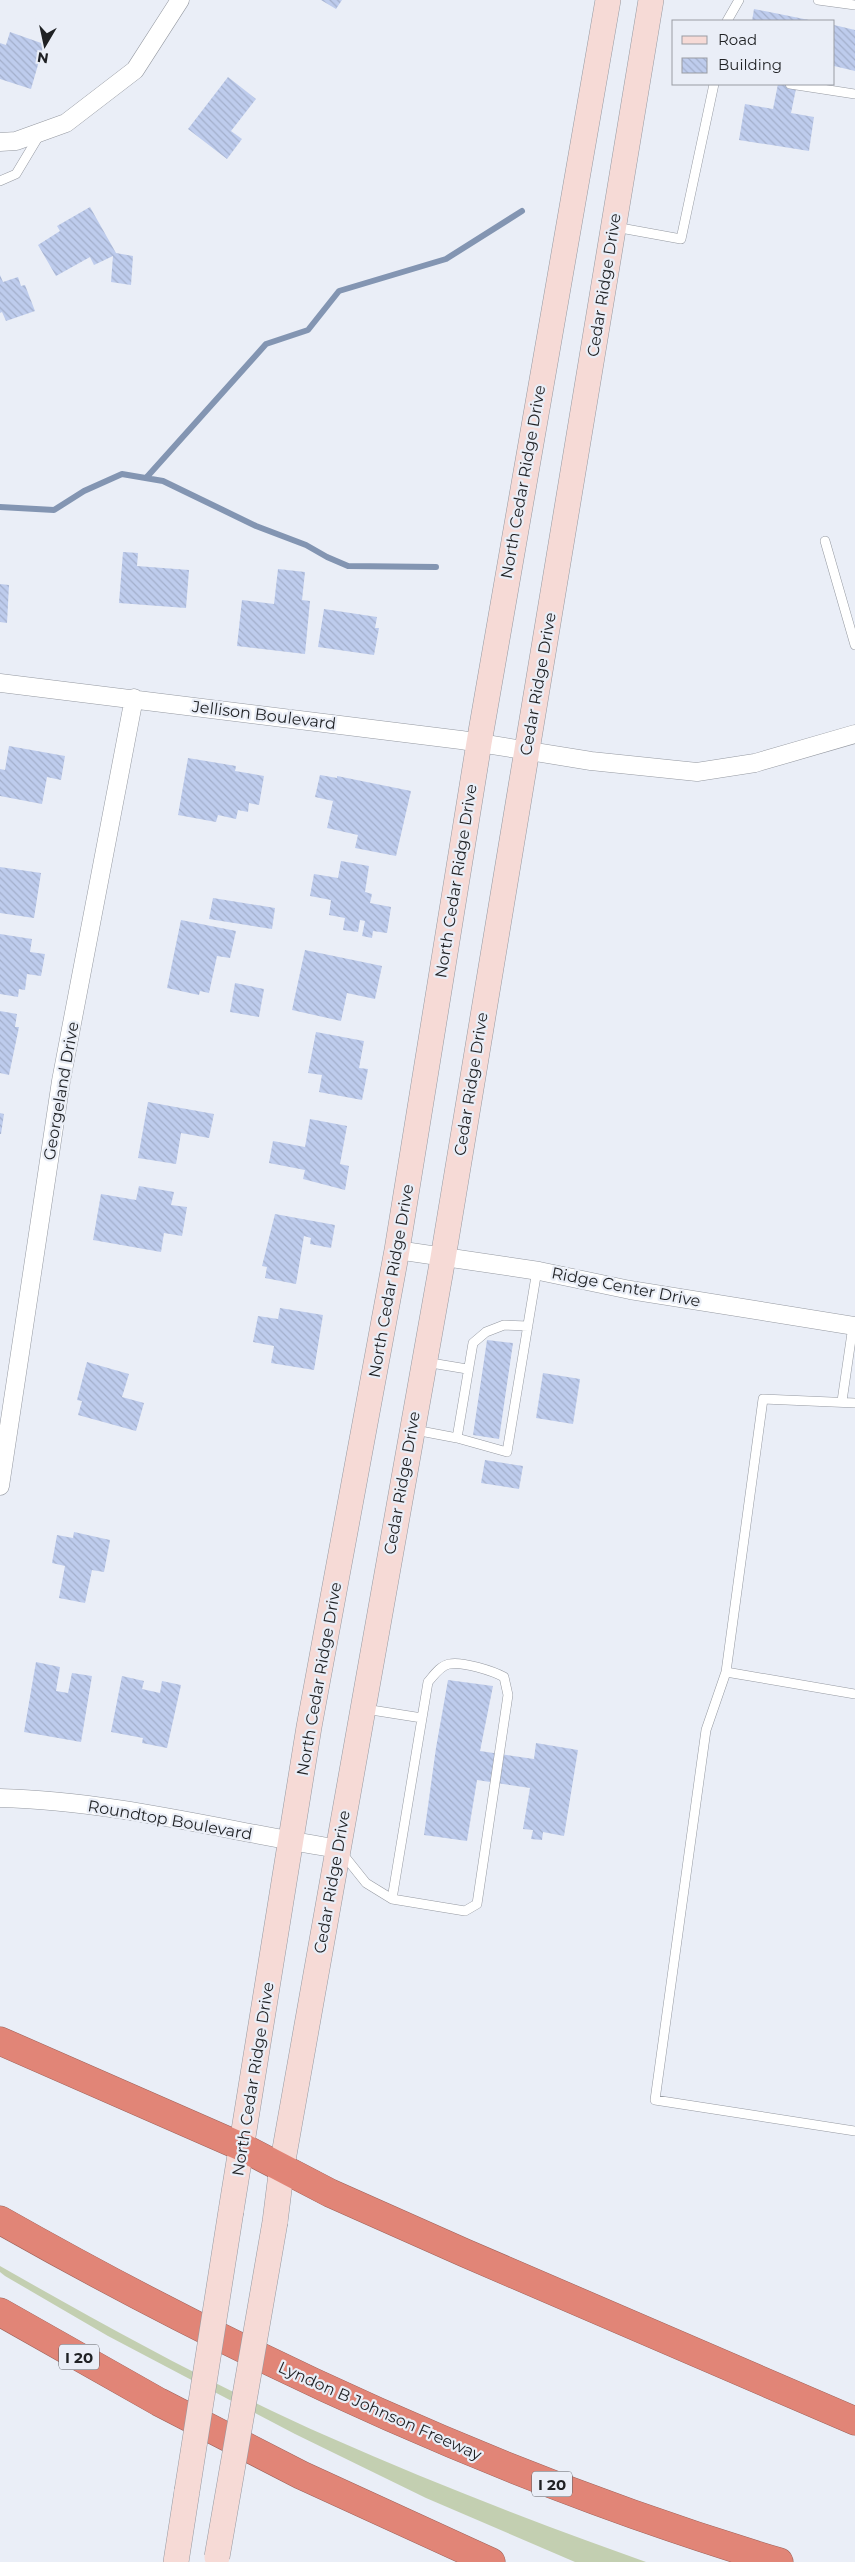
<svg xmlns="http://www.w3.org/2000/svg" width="855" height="2562" font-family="Montserrat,sans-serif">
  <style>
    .grass { fill: #c3cfb1 }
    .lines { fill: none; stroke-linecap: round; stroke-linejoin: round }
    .stream { stroke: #8395b2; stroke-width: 6 }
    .building { fill: url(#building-back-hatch) }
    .lane-casing { stroke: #9599a1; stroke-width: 10 }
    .street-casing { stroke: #9599a1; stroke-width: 19 }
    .secondary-casing { stroke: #9599a1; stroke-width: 26 }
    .highway-casing { stroke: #9d625a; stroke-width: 29 }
    .lane { stroke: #fff; stroke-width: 9 }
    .street { stroke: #fff; stroke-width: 18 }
    .secondary { stroke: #f6dad6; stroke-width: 25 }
    .highway { stroke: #e18577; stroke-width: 28 }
    .secondary-bridge-casing { stroke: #9599a1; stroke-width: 26; stroke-linecap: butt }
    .secondary-bridge { stroke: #f6dad6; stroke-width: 25 }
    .labels { text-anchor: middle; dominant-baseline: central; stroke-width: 4.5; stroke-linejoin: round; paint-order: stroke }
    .shield { fill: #eaeef7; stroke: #5c5e63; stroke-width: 1 }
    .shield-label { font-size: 15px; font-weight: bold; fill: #1f2124 }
    .street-label { font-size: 16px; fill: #1f2124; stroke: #eaeef7 }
  </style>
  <defs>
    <pattern id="building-back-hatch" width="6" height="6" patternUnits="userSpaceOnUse" patternTransform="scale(1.25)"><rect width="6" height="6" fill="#becced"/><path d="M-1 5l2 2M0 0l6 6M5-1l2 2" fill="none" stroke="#a3afcb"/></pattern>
  </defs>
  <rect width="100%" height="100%" fill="#eaeef7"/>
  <!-- grass -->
  <path class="grass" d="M0,2266C107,2327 216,2387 329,2437C433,2483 539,2524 646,2562H575L426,2498L295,2434L182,2375L108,2336L5,2276L0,2272Z"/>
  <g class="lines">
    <!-- stream -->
    <path class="stream" d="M146,478L266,344L308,330L339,291L446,259L522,211
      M0,507L54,510L84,491L122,474L163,481L256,526L306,545L327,557L348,566L436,567"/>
  </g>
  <!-- building -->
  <path class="building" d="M321,0H342L336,9Z
    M754,9L809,20V21H752Z
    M834,25L855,30V71L834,66Z
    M10,32L44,44L31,89L0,79V43L6,45Z
    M228,77L256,99L231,131L242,139L227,159L188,129Z
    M778,84H797L791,113L814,117L809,151L739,140L745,104L773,109Z
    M90,207L116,253L133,256L131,285L111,282L113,256L94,265L90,257L56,276L38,245L60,231L57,226Z
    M0,275L3,282L18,277L21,286L25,285L35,311L6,321L2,312L0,313Z
    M123,552L138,553L137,566L189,570L186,608L119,603Z
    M278,569L305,572L302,600L310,601L305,654L237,646L242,600L274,604Z
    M0,584L9,585L7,623L0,622Z
    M324,609L377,617L375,628H379L374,655L318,647Z
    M9,746L65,756L61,780L47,777L42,804L0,796V769L5,770Z
    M188,758L236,766L235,771L264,776L259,805L249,803L248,812L238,810L236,819L218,815L216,822L178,815Z
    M320,775L337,778V776L411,791L396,856L355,848L358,835L327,828L333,801L315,797Z
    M341,861L369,866L365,892L372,894L370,903L391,907L387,933L373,931L372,938L362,936L365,921L360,920L358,932L343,930L345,918L329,915L331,900L310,896L314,874L338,878Z
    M0,867L41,873L34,918L0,913Z
    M213,898L275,908L272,929L209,919Z
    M181,920L236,931L230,958L217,956L209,993L200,991L199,995L167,988Z
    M0,934L32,939L30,952L45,954L41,976L27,974L25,990L19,989L18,997L0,994Z
    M305,950L382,966L375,999L347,993L341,1021L292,1010Z
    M235,983L264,989L259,1017L230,1012Z
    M0,1011L17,1014L15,1027H19L9,1075L0,1073Z
    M316,1032L364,1041L359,1068L368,1069L362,1100L319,1092L322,1075L308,1073Z
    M148,1102L214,1114L209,1138L181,1133L176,1164L138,1158Z
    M0,1113L4,1114L1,1134H0Z
    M310,1119L347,1126L340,1164L349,1166L345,1190L303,1179L305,1170L269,1163L273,1141L305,1147Z
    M139,1186L174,1192L171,1205L187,1207L182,1236L164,1233L161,1252L93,1240L101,1194L136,1200Z
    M275,1214L335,1225L331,1248L310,1244L311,1238L304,1236L296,1284L265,1278L267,1267L262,1266Z
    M280,1308L323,1315L314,1370L271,1363L274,1346L253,1342L258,1316L278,1319Z
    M487,1340L513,1343L499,1439L473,1435Z
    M87,1362L129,1374L122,1397L144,1403L136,1431L78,1415L82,1401L77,1400Z
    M543,1373L580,1379L573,1424L536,1418Z
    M485,1460L523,1466L519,1489L481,1483Z
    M74,1532L110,1540L104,1572L92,1570L85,1603L59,1598L65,1566L52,1563L57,1535L73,1538Z
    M36,1662L60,1667L56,1691L68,1693L72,1673L92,1676L81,1742L24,1732Z
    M122,1676L144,1681L142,1689L160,1693L162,1681L181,1685L167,1748L142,1743L143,1738L111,1732Z
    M448,1680L493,1686L480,1751L534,1759L536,1743L578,1750L564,1836L543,1832L542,1840L531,1839L533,1830L523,1829L530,1788L477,1780L467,1841L424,1835L436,1748Z"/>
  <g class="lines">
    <!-- lane casing -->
    <g class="lane-casing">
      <path id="lane" d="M818,0L855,5
        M727,21L739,0
        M790,84L855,94
        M0,181L16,174L40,134
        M615,227L681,239L714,84
        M825,541L855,645
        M425,1362L467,1369
        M842,1401L853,1326
        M855,1403L763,1399L726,1672L855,1694
        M415,1430L457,1438L473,1343L486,1332L504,1325L528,1326
        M457,1438L507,1452L537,1270
        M726,1672L706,1730L655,2100L855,2131
        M365,1709L422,1718
        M342,1853L366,1883L392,1899L465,1911L477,1904L508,1695L504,1677C493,1671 462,1661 449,1664C440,1666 434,1675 428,1682L392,1899"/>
    </g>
    <!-- street casing -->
    <g class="street-casing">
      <path id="street" d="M0,142L16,141L66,123L135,70L180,0
        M0,683L461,740L591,761L697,772L755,763L855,734
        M397,1250L539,1271L630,1290L855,1326
        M0,1486L61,1081L134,698
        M0,1798C115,1801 226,1831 339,1849"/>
    </g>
    <!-- secondary casing -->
    <g class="secondary-casing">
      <path id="secondary" d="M231,2211L309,1727L397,1250L479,743L608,0
        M275,2222L282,2166L443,1258L651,0
        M176,2562L187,2491"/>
    </g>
    <!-- highway casing -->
    <g class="highway-casing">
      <path id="highway" d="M0,2041L242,2147L330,2193L465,2253L855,2421
        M0,2220C247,2360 506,2480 779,2562
        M0,2312L159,2402L301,2475L491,2562"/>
    </g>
    <!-- lane -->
    <use href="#lane" class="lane"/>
    <!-- street -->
    <use href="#street" class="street"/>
    <!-- secondary -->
    <use href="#secondary" class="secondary"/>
    <!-- highway -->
    <use href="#highway" class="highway"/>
    <!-- secondary-bridge casing -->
    <g class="secondary-bridge-casing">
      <path id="secondary-bridge" d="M187,2491L231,2211
        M217,2557L275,2222"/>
    </g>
    <!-- secondary-bridge -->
    <use href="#secondary-bridge" class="secondary-bridge"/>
  </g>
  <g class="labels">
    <!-- shield labels -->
    <g class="shield">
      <rect x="59" y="2344.5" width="40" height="25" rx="4"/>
      <rect x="532" y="2471.5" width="40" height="25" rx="4"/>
    </g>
    <g class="shield-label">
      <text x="79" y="2357">I 20</text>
      <text x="552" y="2484">I 20</text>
    </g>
    <!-- street labels -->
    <g class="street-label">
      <text transform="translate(604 285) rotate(-81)">Cedar Ridge Drive</text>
      <text transform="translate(523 482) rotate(-80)">North Cedar Ridge Drive</text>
      <text transform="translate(538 684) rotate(-80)">Cedar Ridge Drive</text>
      <text transform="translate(264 715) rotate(7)">Jellison Boulevard</text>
      <text transform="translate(456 881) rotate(-81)">North Cedar Ridge Drive</text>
      <text transform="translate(471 1084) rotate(-81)">Cedar Ridge Drive</text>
      <text transform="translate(61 1091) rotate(-80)">Georgeland Drive</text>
      <text transform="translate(391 1281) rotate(-80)">North Cedar Ridge Drive</text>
      <text transform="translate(626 1287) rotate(11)">Ridge Center Drive</text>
      <text transform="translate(402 1483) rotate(-80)">Cedar Ridge Drive</text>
      <text transform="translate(319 1679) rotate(-80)">North Cedar Ridge Drive</text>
      <text transform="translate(170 1820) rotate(10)">Roundtop Boulevard</text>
      <text transform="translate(332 1882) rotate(-80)">Cedar Ridge Drive</text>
      <text transform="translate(253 2079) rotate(-81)">North Cedar Ridge Drive</text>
      <text transform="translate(380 2411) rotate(24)">Lyndon B Johnson Freeway</text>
    </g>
  </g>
  <!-- legend -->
  <rect x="672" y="20" width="162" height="65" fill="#eaeef7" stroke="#999ca3"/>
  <rect x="682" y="36" width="25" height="8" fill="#f6dad6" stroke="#999ca3"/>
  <text x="718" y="45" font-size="15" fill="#1f2124">Road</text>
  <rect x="682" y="58" width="25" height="15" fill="url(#building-back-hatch)" stroke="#999ca3"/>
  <text x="718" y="70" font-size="15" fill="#1f2124">Building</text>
  <!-- north arrow -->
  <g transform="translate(45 45) rotate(189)" stroke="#eaeef7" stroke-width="4" paint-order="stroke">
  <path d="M0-4L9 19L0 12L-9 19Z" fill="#1f2124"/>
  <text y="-8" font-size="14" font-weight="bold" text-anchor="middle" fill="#1f2124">N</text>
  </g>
</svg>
